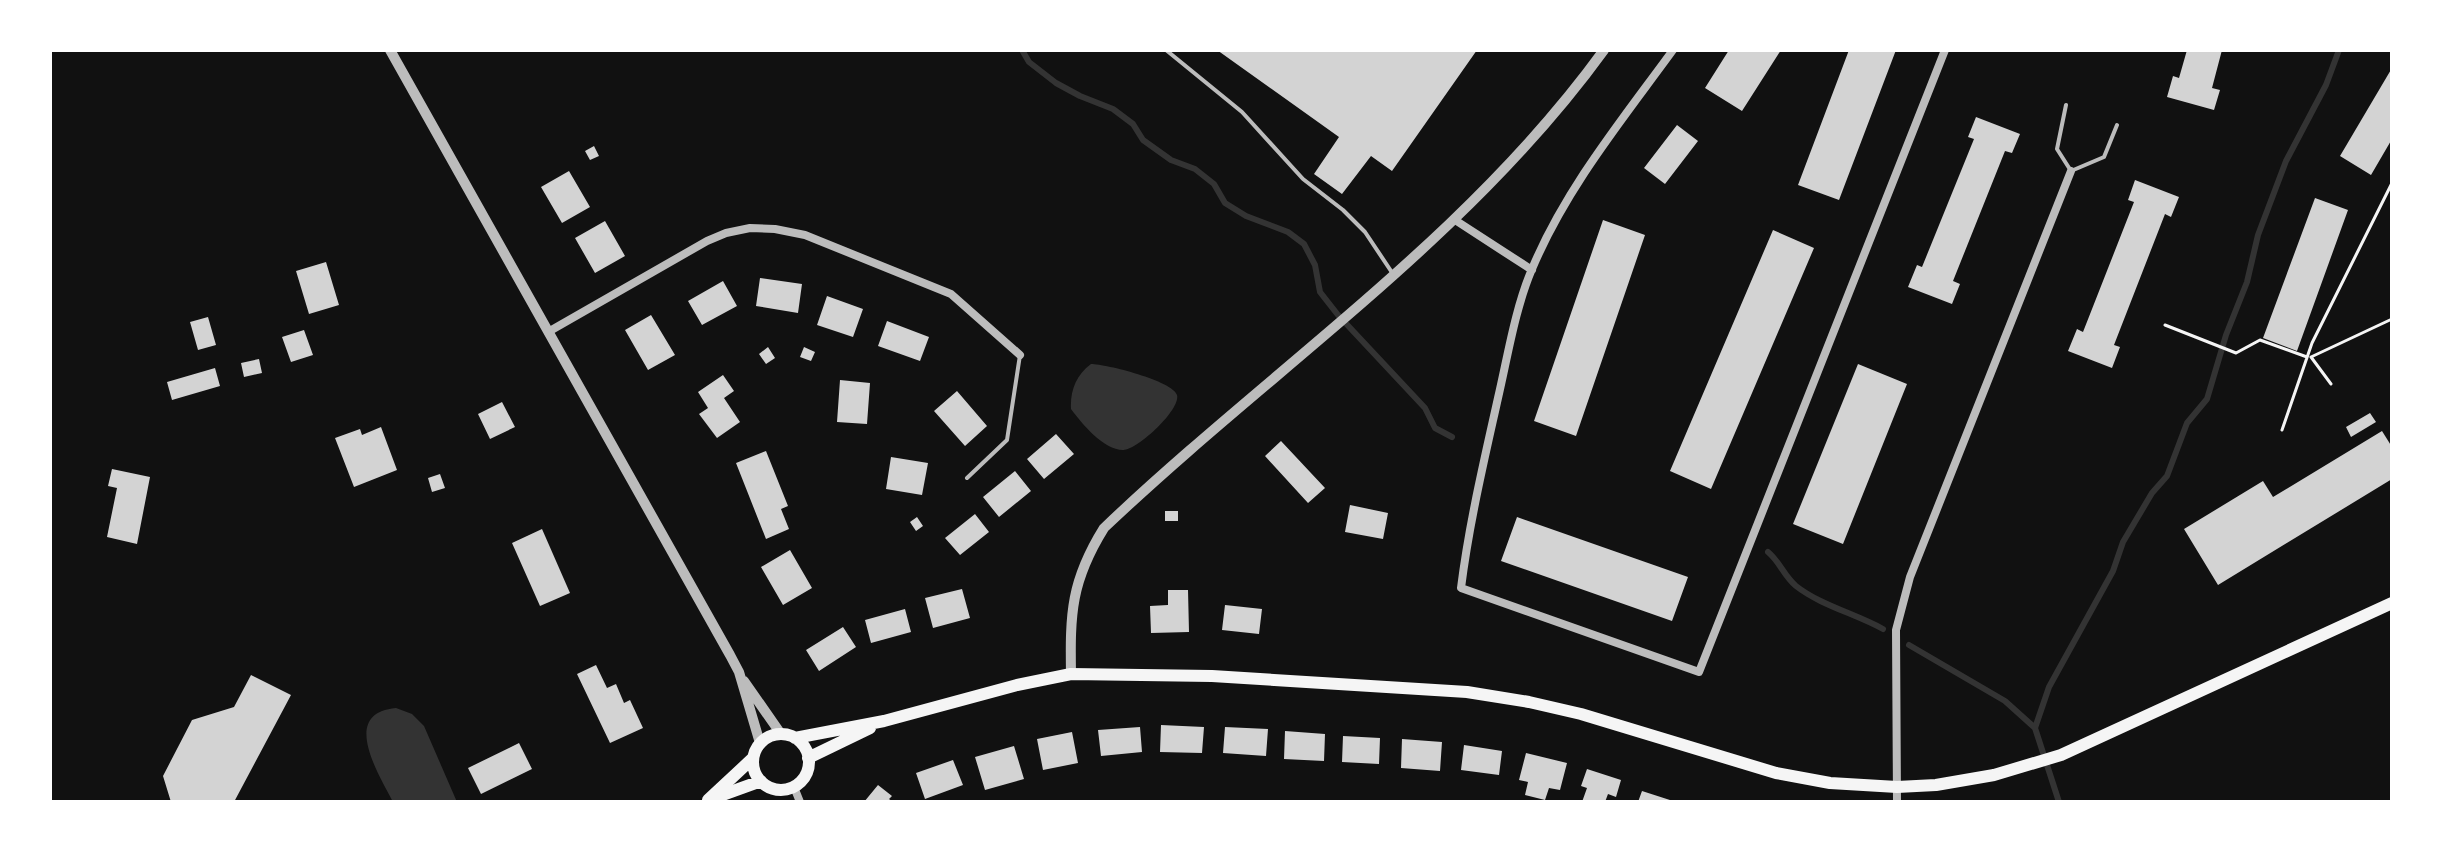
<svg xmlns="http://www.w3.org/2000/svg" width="2442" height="852" font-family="Overpass,sans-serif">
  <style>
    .water { fill: #333 }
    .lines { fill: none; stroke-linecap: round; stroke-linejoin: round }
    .stream { stroke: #333; stroke-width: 6 }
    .building { fill: #d3d3d3 }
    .path { stroke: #f5f5f5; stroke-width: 3 }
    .service { stroke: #bcbcbc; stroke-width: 4 }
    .minor { stroke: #bcbcbc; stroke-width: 8 }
    .tertiary { stroke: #bcbcbc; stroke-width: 10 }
    .secondary { stroke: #f5f5f5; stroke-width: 12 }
  </style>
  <rect width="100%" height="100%" fill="#111"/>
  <!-- water -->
  <path class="water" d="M1091,364C1106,364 1173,381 1177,395C1181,410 1136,451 1123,450C1104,450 1082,424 1071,409C1070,391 1076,375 1091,364Z
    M396,708L412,714L424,726L457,802H393C378,773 340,713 396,708Z"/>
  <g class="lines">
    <!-- stream -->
    <path class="stream" d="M1022,50L1029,62L1056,83L1080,96L1113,109L1133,124L1143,140L1171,160L1195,169L1214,184L1225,203L1246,216L1288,232L1304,244L1315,265L1320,292L1338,315L1425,408L1435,428L1452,437
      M1768,552C1780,562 1784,576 1796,586C1820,605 1856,614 1883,629
      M1909,645L2005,701L2035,728L2059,802
      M2035,728L2049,687L2113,571L2123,542L2152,493L2167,476L2187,423L2207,399L2226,335L2247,282L2258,235L2286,161L2326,85L2339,50"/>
  </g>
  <!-- building -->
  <path class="building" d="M1217,50H1477L1392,171L1371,156L1342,194L1314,174L1339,137Z
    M1729,50H1781L1742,111L1705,88Z
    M1849,50H1896L1839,200L1798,185Z
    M2187,50H2222L2212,88L2220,90L2214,110L2167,97L2173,76L2179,78Z
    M2392,68V139L2371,175L2340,156Z
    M1976,117L2020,134L2012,153L2005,151L1953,281L1960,284L1952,304L1908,287L1917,265L1922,267L1974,139L1968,137Z
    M1677,125L1698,141L1665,184L1644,168Z
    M594,146L599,156L590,160L585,151Z
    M569,171L590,207L562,223L541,187Z
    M2135,180L2179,197L2171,217L2165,214L2114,345L2120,347L2112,368L2068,351L2077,329L2083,332L2134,202L2128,200Z
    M2315,198L2348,210L2297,351L2263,338Z
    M1603,220L1645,235L1576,436L1534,421Z
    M605,221L625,256L595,273L575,238Z
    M1773,230L1814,248L1711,489L1670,471Z
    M326,262L339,305L309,314L296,271Z
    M760,278L802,284L798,313L756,306Z
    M723,281L737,306L702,325L688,301Z
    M827,296L863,309L853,337L817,325Z
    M651,315L675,355L648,370L625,330Z
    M208,317L216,345L198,350L190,322Z
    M887,321L929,337L920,361L878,346Z
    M304,330L313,355L291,362L282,337Z
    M768,347L775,358L766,364L759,354Z
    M804,347L815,352L811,361L800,357Z
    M259,359L262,373L244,377L241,363Z
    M1858,364L1907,384L1843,544L1793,524Z
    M215,368L220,386L172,400L167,382Z
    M723,375L734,391L724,398L740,422L717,438L699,414L708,408L698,392Z
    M840,380L870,383L867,424L837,422Z
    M957,391L987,426L965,446L934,411Z
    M502,402L515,427L490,439L478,414Z
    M2370,413L2376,422L2351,437L2346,427Z
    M381,427L397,470L354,487L335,438L360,429L362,435Z
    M2382,431L2392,447V479L2218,585L2184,529L2263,481L2273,497Z
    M1056,434L1074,454L1044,479L1027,459Z
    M1281,441L1325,488L1308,503L1265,456Z
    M766,451L788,506L781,509L789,529L766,539L736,463Z
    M891,457L928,463L922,495L886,489Z
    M112,469L150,477L137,544L107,537L117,488L108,486Z
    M1015,471L1031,491L999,517L983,497Z
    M440,474L445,488L432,492L428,478Z
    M1350,505L1388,513L1383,539L1345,532Z
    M1165,511H1178V521H1165Z
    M975,514L989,532L960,555L945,538Z
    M917,517L923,526L916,531L910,522Z
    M1517,517L1688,577L1672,621L1501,561Z
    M542,529L570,593L540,606L512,543Z
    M790,550L812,588L783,605L761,567Z
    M962,589L970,618L933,628L925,598Z
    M1168,590H1188L1189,632L1151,633L1150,606L1168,605Z
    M1225,605L1262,609L1259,634L1222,630Z
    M905,609L911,632L871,643L865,620Z
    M843,627L856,647L819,671L806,650Z
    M596,665L607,688L616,684L624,703L630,700L643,728L610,743L577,674Z
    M251,675L291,695L234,802H171L163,776L192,720L234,707Z
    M1161,725L1204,727L1202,753L1160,752Z
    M1140,727L1142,752L1101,756L1098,730Z
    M1225,727L1268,729L1266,756L1223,753Z
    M1285,731L1325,734L1324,761L1284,759Z
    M1072,732L1078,763L1043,770L1037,739Z
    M1343,736L1380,738L1379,764L1342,762Z
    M1402,739L1442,742L1440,771L1401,768Z
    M519,743L532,769L481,794L468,768Z
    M1464,745L1502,751L1499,775L1461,770Z
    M1014,746L1024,779L985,790L975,757Z
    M1526,753L1567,763L1560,790L1549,788L1545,800L1525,795L1528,782L1519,780Z
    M953,760L963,785L925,799L916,773Z
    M1587,769L1621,780L1616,797L1608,794L1605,802H1582L1587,788L1581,786Z
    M878,785L892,796L889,799L893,802H864Z
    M1642,791L1673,801L1672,802H1638Z"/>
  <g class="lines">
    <!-- path -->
    <path class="path" d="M2165,325L2236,353L2260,340L2307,357
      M2311,357L2392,319
      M2311,357L2331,384
      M2282,430L2312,343L2392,183"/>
    <!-- service -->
    <path class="service" d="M1166,50L1242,112L1303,179L1343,210L1365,232L1393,274
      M2066,105L2057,149L2071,171L2104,157L2117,125
      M967,478L1007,440L1020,355"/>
    <!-- minor -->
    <path class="minor" d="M1673,50C1622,120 1566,188 1532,269C1515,309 1508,355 1498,398C1484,461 1469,524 1461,588L1699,672L1945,50
      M1455,220L1532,270
      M548,332L707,241L726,233L750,228L775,229L805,235L951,294L1020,355
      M794,787L800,802
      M1897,802L1896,630L1910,577L2071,171"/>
    <!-- tertiary -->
    <path class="tertiary" d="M390,50L730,655L739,672L760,743
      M1071,674C1070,613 1071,581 1104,528C1271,369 1467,239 1604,50
      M744,681L781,734"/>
    <!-- secondary -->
    <path class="secondary" d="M753 762a28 28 0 1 1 56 0a28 28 0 1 1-56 0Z
      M795,738L884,721L1017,685L1071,674L1212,676L1467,692L1529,702L1581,714L1776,773L1830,783L1897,787L1936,785L1994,775L2061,755L2392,603
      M808,758L870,728
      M714,798L761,781
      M708,800L753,758"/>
  </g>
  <!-- border -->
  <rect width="2442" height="852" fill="none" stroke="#ffffff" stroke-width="104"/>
</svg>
